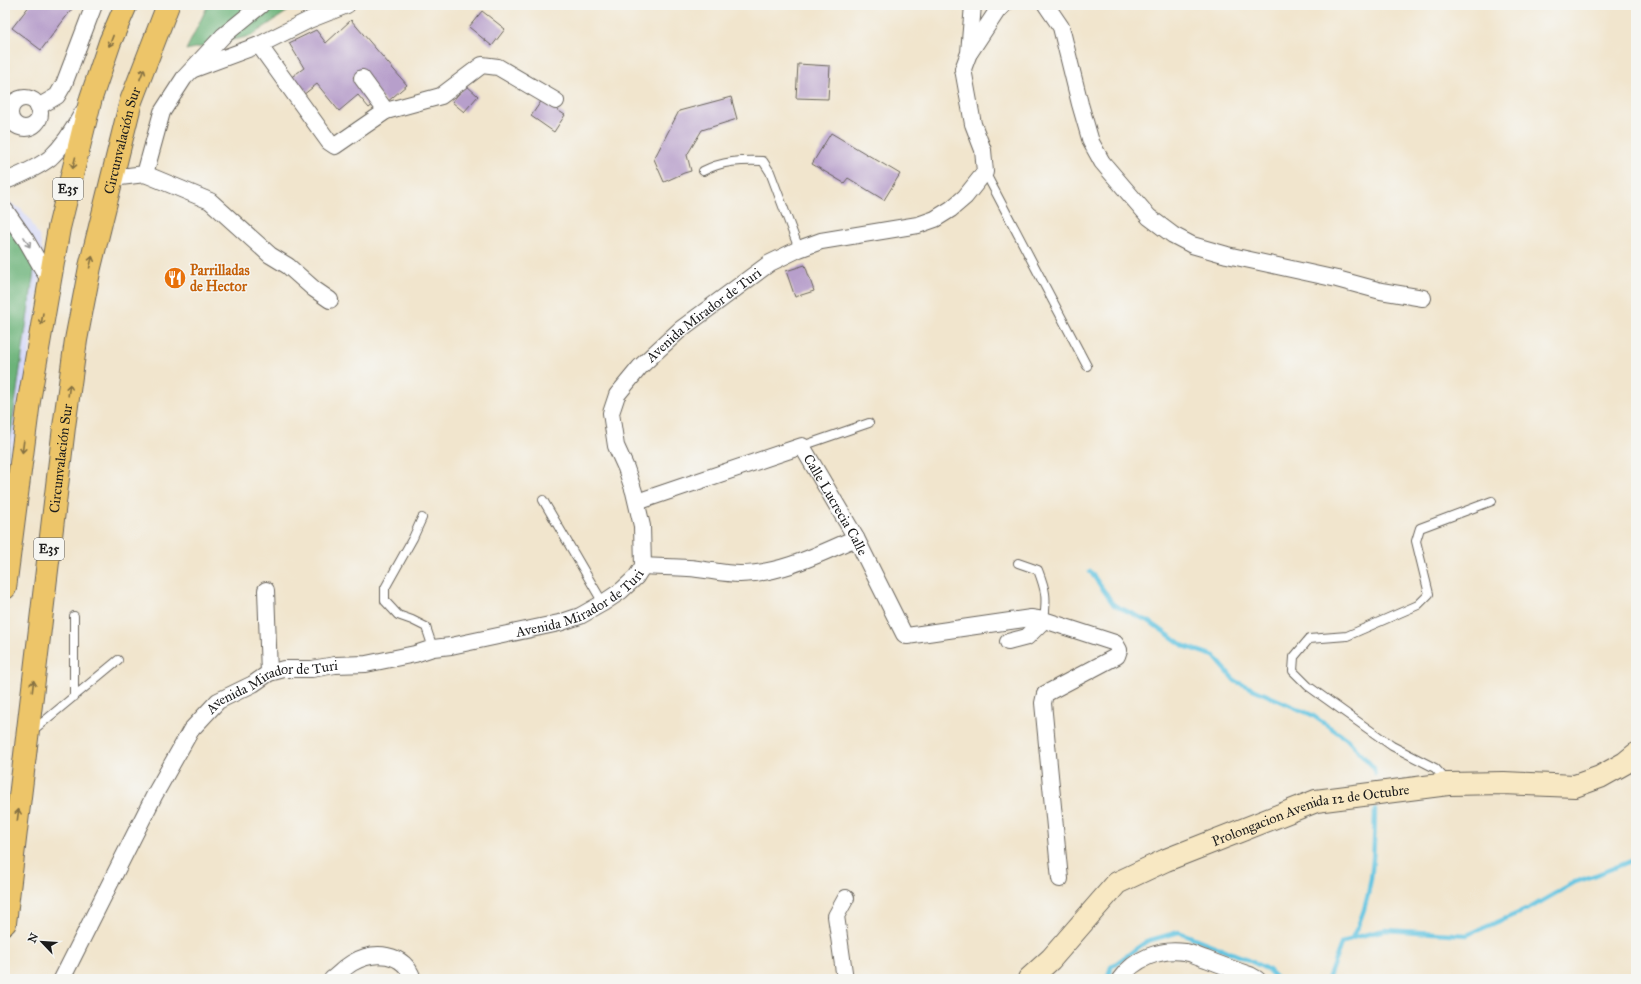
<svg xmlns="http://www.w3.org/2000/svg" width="1641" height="984" font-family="'IM FELL Great Primer',serif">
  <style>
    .built { fill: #d5d8f9 }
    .forest { fill: #6cb379; stroke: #44684a }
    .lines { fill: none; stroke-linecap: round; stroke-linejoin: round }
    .stream { stroke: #62c4e1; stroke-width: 4.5 }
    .building { fill: #b79fcb }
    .lane-casing { stroke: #67625a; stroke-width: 10 }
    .street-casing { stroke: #67625a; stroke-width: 18 }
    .secondary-casing { stroke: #67625a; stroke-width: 24 }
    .highway-casing { stroke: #67625a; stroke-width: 24 }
    .lane { stroke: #fff; stroke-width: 8 }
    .street { stroke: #fff; stroke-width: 16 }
    .secondary { stroke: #f8e8c3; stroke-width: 22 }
    .highway { stroke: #edc569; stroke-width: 22 }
    .oneway { stroke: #847042 }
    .oneway2 { stroke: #999 }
    .labels { text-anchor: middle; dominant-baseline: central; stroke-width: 3; stroke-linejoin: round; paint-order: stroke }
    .shield { fill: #f6f6f2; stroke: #5d5d5c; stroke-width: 1 }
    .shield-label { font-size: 13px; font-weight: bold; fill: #1c1c1c }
    .street-label { font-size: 14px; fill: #1c1c1c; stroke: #f6f6f2 }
    .food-label { font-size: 14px; font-weight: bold; fill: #c56008; stroke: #f6f6f2; text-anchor: start }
  </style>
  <rect width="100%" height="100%" fill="#f6f6f2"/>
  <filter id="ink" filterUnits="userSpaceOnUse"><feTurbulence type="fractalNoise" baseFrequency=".025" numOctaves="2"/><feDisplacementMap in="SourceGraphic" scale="8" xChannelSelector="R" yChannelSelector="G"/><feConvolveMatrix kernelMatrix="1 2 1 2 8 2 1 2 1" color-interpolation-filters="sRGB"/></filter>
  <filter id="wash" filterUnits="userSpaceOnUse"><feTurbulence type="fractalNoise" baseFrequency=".012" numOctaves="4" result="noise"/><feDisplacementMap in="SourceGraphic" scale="16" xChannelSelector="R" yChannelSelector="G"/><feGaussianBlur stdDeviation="0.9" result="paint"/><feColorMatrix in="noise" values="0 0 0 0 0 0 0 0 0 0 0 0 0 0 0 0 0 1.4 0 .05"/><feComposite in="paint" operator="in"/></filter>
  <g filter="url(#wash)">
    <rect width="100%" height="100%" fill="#f1e5cd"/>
    <!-- built -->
    <path class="built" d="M5,200L21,209L29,218L40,238L43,255L5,529Z"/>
    <!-- forest -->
    <path class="forest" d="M208,5H297L251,36L186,50Z
      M5,211L36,257L5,475Z"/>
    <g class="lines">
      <!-- stream -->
      <path class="stream" d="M1090,571L1114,605L1150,622L1184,646L1214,656L1235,681L1312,715L1347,739L1374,768L1375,774
        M1352,938C1374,898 1374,854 1375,810
        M1107,979L1111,967L1147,941L1179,932L1242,957L1267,969L1277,979
        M1328,979L1341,944L1352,938L1385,930L1467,935L1530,908L1575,882L1596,875L1636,859"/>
    </g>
    <g id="blocks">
      <!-- building -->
      <path class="building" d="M30,5H75L41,50L12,28Z
        M659,5H669L667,9Z
        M482,11L505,29L492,46L469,27Z
        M351,20L407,85L386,103L360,71L353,77L374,104L369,108L358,95L339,111L317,84L298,99L286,81L304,68L289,43L316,30L326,43Z
        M798,64L830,66L828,99L796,98Z
        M466,85L478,96L464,112L452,102Z
        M731,97L737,119L702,130L687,155L691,171L684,173L664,182L654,159L679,111Z
        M542,100L565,115L554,132L531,116Z
        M831,133L900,174L884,200L848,178L844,183L812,164Z
        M805,265L814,291L795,297L786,271Z"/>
    </g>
  </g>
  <g filter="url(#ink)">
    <use href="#blocks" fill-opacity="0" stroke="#67625a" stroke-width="1"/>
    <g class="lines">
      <!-- lane casing -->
      <g class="lane-casing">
        <path id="lane" d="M703,171C722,161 742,160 763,161L770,172L799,249
          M985,172L1087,366
          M802,446L869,423
          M543,500L603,603
          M422,518L413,538L385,588V601L398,615L412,620L426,627L433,648
          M1018,563L1038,570C1046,591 1047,597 1044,620
          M74,616V697
          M31,732L118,660
          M1447,781L1435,768L1392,746L1308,686L1293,671L1294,657L1309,639L1347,636L1418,605L1429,594L1416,541L1420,528L1492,501"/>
      </g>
      <!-- street casing -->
      <g class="street-casing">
        <g id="street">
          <path d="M1046,5L1061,27L1080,104L1091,142L1102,162L1149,217L1173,235L1192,245L1227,255L1337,279L1381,291L1423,298"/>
          <path d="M259,45L329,142L335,146L386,111L441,96L482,65L498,67L556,101"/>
          <path d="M970,52L997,11L1003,5"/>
          <path d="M194,69L259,45L309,20L347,5"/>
          <path d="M362,78L386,111"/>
          <circle cx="25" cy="113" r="15"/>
          <path d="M38,107L57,96L64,84L94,5"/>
          <path d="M145,174L210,201L270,255L288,266L314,289L330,300"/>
          <path d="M112,178L145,174L162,112L184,78L223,36L261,5"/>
          <path d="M5,181C17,177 40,166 50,158C63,146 75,127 83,112"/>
          <path d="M5,210L26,240L49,280"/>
          <path id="s1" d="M637,502L802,446L856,538L904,634L907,636L1031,618L1044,620L1115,643L1119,650L1117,656L1045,694L1043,703L1060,879"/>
          <path d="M643,566C658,567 673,567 688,568C706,569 722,574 740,574C781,574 819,554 856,538"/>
          <path d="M266,590L269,673"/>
          <path d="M1008,642L1027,637L1044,620"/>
          <path id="s2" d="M62,979L155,794L191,730L218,701L253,684L269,673L284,669H312L335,665L366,664L415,654L433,648L451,646L559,623L580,616L603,603L621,591L636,577L643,566L642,526L634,492L626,468L616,446L611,413L617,395L640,367L658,350L681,329L770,263L799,249L821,241L918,225L935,219L951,209L965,197L985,172L983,150L973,124L963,69L969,53L973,5"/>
          <path d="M332,979C339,974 345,967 352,963C374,950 404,952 413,979"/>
          <path d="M845,979L836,916L846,898"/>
          <path d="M1120,979C1134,959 1160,948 1185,952C1192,953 1199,957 1206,959C1221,965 1235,970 1250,975L1257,979"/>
        </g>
      </g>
      <!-- secondary casing -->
      <g class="secondary-casing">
        <g id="secondary">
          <path id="s3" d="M1029,979L1051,959L1117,883L1166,860L1316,801L1448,784L1504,783L1575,786L1600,777L1625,763L1636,754"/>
        </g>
      </g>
      <!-- highway casing -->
      <g class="highway-casing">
        <g id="highway">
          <path d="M5,588L29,401L59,228L91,98L110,42L126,5"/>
          <path id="s4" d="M5,923L64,427L76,340L90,267L131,101L168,5"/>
        </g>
      </g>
      <!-- lane -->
      <use href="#lane" class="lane"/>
      <!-- street -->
      <use href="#street" class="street"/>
      <!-- secondary -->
      <use href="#secondary" class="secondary"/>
      <!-- highway -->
      <use href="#highway" class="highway"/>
    </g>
    <!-- one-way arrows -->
    <defs><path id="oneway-shaft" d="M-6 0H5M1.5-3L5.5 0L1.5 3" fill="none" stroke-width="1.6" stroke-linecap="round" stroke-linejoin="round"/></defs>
    <g class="oneway">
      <use href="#oneway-shaft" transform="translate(111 41) rotate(111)"/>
      <use href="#oneway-shaft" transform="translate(142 74) rotate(-69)"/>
      <use href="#oneway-shaft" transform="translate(74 163) rotate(104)"/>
      <use href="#oneway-shaft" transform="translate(91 262) rotate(-76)"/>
      <use href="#oneway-shaft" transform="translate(42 319) rotate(99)"/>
      <use href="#oneway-shaft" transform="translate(69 390) rotate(-82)"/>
      <use href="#oneway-shaft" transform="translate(23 447) rotate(97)"/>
      <use href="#oneway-shaft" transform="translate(33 686) rotate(-83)"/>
      <use href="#oneway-shaft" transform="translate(18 815) rotate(-83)"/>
    </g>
    <use class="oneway2" href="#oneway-shaft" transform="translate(27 242) rotate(59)"/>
  </g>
  <!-- icons -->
  <defs>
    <g id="restaurant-disc" transform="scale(1.15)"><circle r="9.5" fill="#e8710a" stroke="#f6f6f2"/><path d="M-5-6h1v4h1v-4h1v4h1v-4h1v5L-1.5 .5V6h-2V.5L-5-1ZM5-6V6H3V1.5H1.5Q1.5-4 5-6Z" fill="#fff"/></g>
  </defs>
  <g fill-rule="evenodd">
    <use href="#restaurant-disc" x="175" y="278"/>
  </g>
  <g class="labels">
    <!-- shield labels -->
    <g class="shield">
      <rect x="53" y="178" width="30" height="22" rx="3"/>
      <rect x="34" y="538" width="30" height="22" rx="3"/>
    </g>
    <g class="shield-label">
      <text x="68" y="189">E35</text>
      <text x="49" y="549">E35</text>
    </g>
    <!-- street labels -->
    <g class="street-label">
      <text stroke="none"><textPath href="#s4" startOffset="792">Circunvalación Sur</textPath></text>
      <text stroke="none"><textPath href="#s2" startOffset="1073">Avenida Mirador de Turi</textPath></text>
      <text stroke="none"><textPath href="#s4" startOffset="468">Circunvalación Sur</textPath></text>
      <text stroke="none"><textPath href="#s1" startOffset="242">Calle Lucrecia Calle</textPath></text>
      <text stroke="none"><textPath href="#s2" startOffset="701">Avenida Mirador de Turi</textPath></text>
      <text stroke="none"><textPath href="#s2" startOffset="377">Avenida Mirador de Turi</textPath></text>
      <text stroke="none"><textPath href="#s3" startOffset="337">Prolongacion Avenida 12 de Octubre</textPath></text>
    </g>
    <!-- food labels -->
    <g class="food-label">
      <text x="190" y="270">Parrilladas<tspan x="190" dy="16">de Hector</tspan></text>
    </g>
  </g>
  <!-- margin -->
  <rect width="1641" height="984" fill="none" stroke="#f6f6f2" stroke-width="20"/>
  <!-- north arrow -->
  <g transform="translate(42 942) rotate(295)" stroke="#f6f6f2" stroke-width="3" paint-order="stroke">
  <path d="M0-3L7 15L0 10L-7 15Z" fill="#1c1c1c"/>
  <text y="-6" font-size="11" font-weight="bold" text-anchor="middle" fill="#1c1c1c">N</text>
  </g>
</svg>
